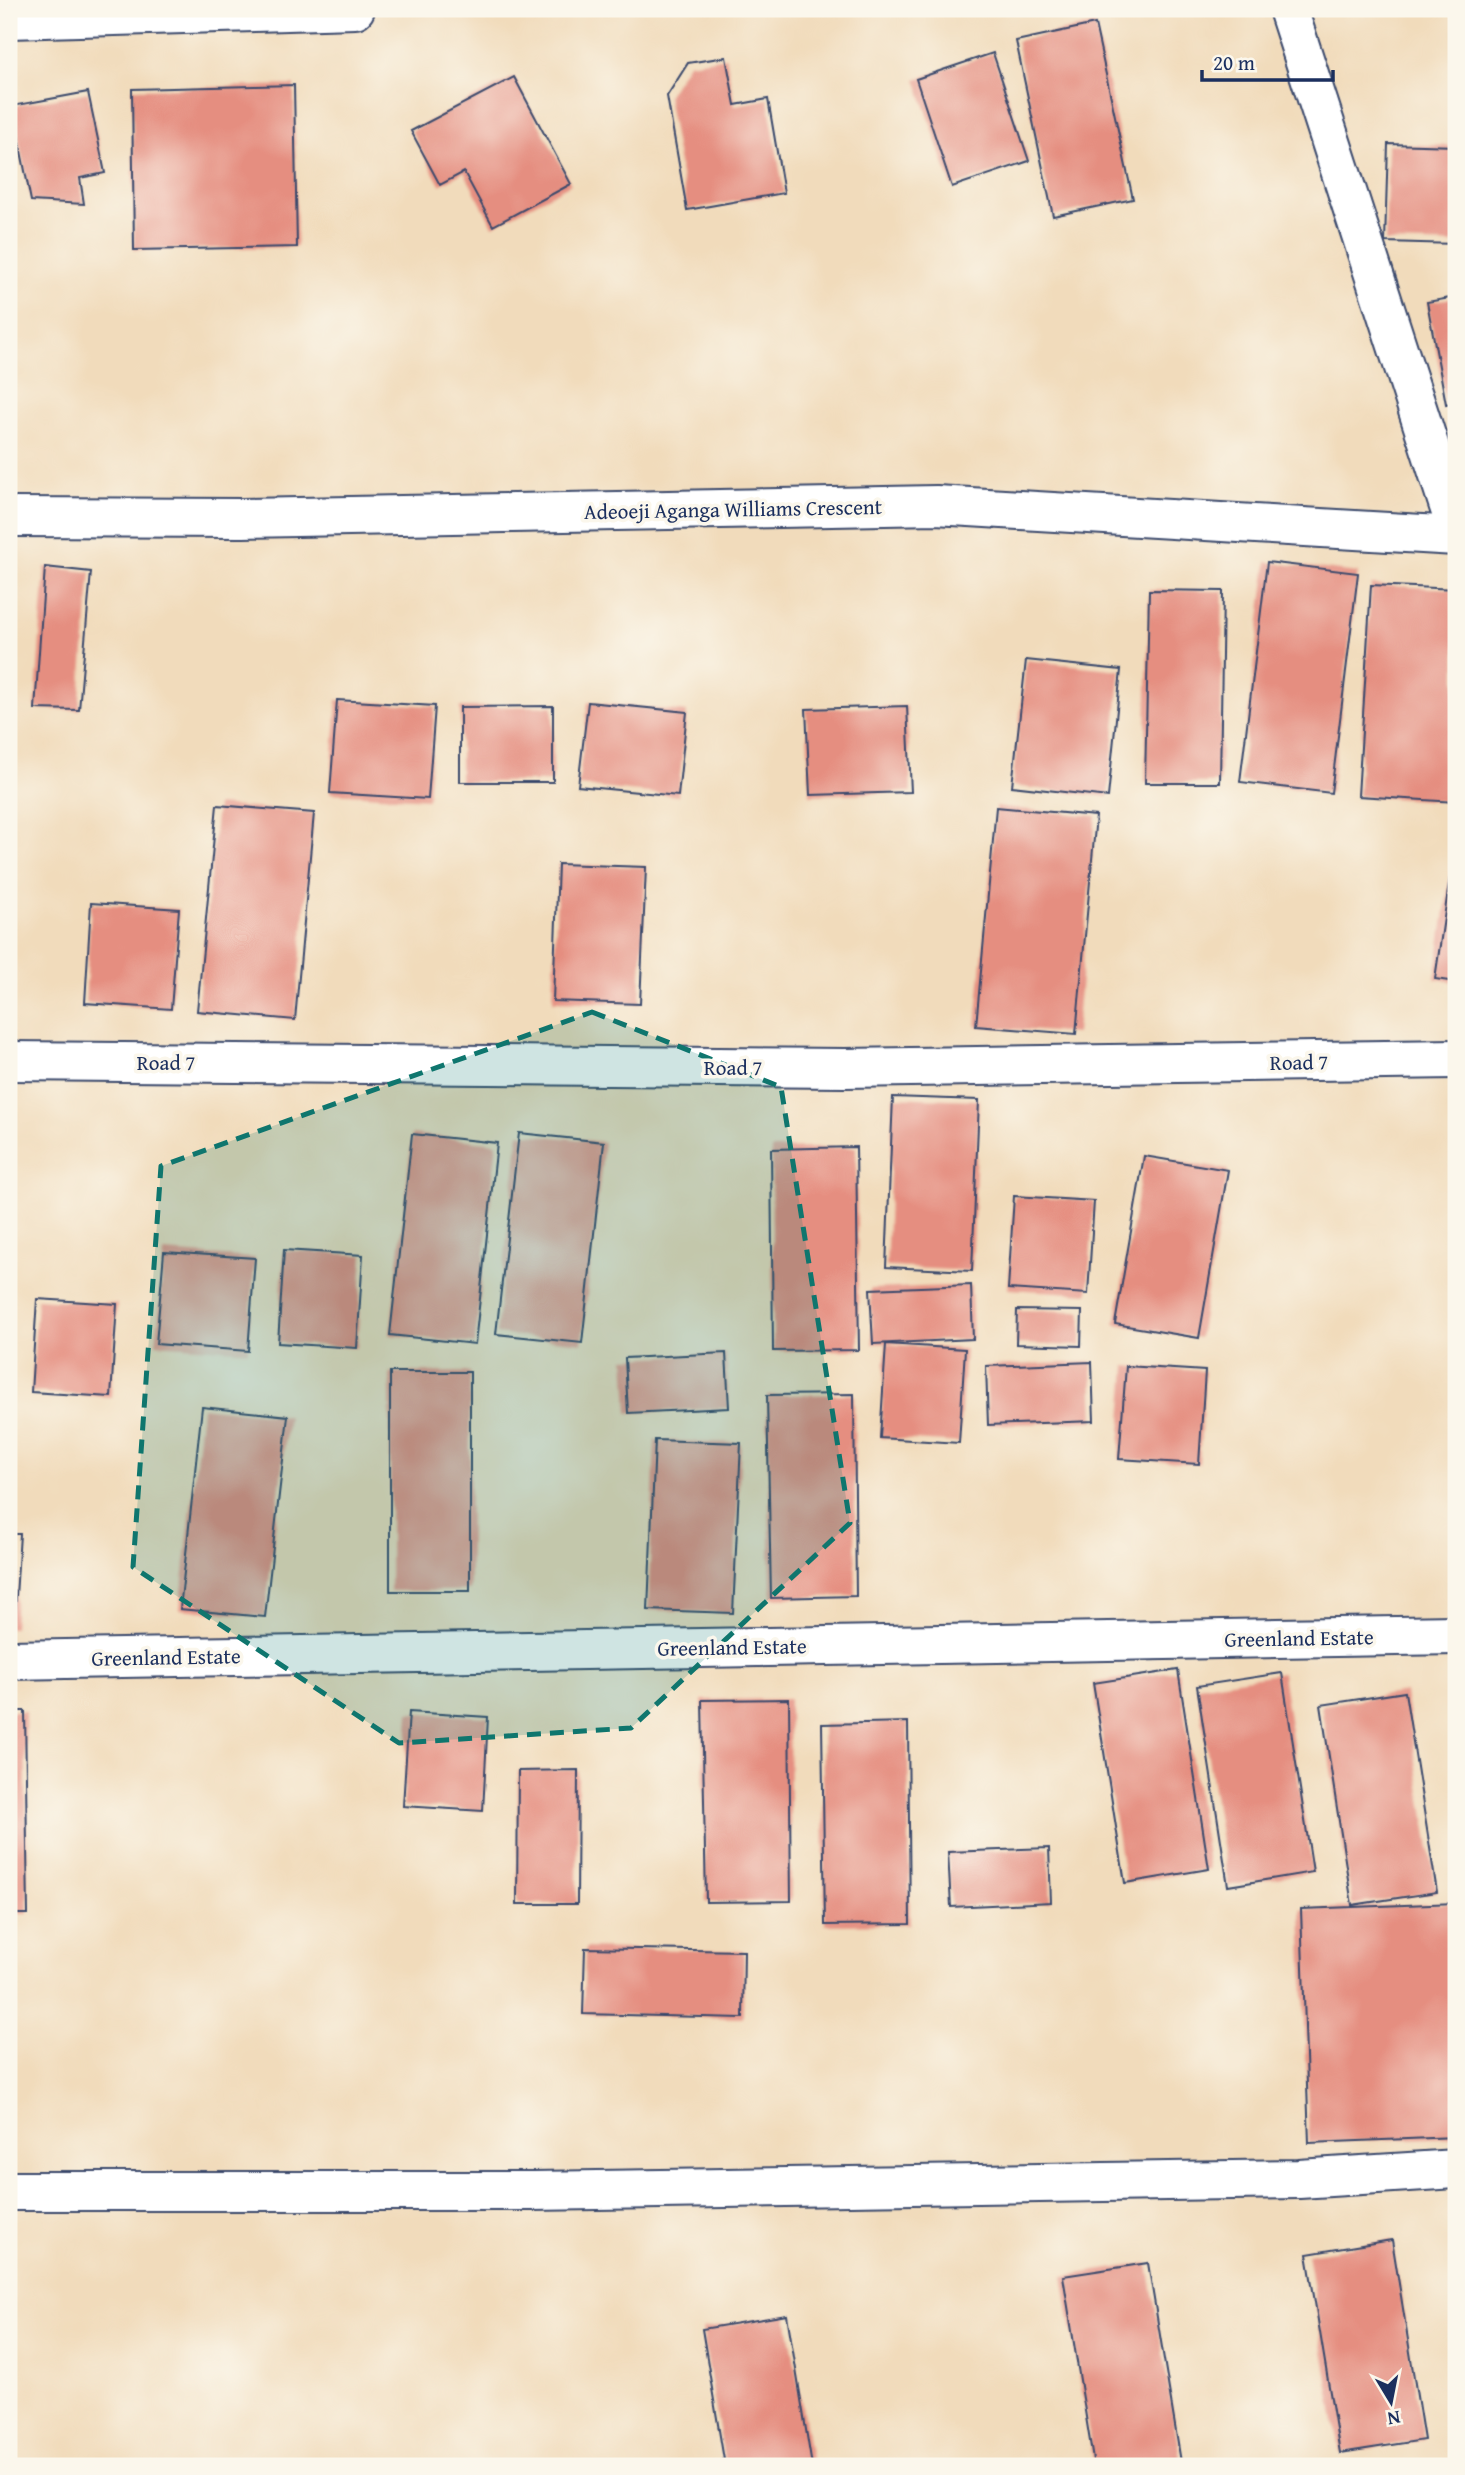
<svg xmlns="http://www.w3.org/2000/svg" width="1465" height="2475" font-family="'Gentium Book Plus',serif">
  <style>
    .building { fill: #e58e80 }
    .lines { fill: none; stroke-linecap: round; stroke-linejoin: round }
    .street-casing { stroke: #3b496c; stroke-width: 42 }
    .street { stroke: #fff; stroke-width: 38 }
    .marked { fill: #0f766e; fill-opacity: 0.2; stroke: #0f766e; stroke-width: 5; stroke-dasharray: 14 9; stroke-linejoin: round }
    .labels { text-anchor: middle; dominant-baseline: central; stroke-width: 7; stroke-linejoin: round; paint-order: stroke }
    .street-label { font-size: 21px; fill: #1b2f5e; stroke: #fbf7ec }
  </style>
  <rect width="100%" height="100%" fill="#fbf7ec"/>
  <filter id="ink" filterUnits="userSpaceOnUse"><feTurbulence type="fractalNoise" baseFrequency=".0143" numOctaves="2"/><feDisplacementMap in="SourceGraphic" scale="14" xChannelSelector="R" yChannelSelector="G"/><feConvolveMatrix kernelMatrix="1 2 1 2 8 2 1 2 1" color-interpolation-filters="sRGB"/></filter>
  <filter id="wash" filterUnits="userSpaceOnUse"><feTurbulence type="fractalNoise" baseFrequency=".00686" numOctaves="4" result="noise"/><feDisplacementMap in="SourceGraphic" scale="28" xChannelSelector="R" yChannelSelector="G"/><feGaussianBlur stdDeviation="1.57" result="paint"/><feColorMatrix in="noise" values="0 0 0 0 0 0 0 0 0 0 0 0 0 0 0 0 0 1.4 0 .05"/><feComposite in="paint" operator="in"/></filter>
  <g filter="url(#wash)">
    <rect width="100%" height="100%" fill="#f1dbbb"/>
    <g id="blocks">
      <!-- building -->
      <path class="building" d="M1095,24L1133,199L1053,216L1016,41Z
        M993,53L1029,161L952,187L916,79Z
        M726,57L735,105L768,99L784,193L687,210L667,96L688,63Z
        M514,77L571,184L493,226L464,172L440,185L411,131Z
        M294,85L297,247L134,250L132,89Z
        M88,92L105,173L80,178L84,204L31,201L12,106Z
        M1388,144L1456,146V244L1385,242Z
        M1456,297V402L1446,404L1427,302Z
        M1267,562L1358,573L1331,793L1240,782Z
        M45,567L91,572L79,710L35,709Z
        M1371,585L1456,589V802L1358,796Z
        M1149,590L1223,591L1220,783H1145Z
        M1026,660L1121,670L1108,797L1012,786Z
        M337,700L435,706L428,799L330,793Z
        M588,702L687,712L678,796L578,786Z
        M553,706V782H460V707Z
        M907,706L911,792L810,795L806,709Z
        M217,805L314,813L295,1020L197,1011Z
        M996,807L1096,816L1076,1034L976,1026Z
        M1455,843H1456V982L1435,979Z
        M558,864L646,867L640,1004L553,1001Z
        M91,903L179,909L171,1009L85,1003Z
        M893,1097L979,1100L972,1271L886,1267Z
        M519,1133L604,1142L582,1343L496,1334Z
        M412,1134L497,1143L475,1344L390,1335Z
        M856,1147L859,1350L773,1351L771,1149Z
        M1144,1156L1228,1170L1199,1338L1115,1324Z
        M1014,1196L1094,1201L1088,1294L1008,1289Z
        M284,1250L363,1255L357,1348L278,1343Z
        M164,1252L255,1258L248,1351L156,1344Z
        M971,1285L973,1339L873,1344L870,1289Z
        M37,1299L117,1304L111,1397L31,1392Z
        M1017,1310L1082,1311L1081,1346L1016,1344Z
        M886,1344L965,1349L959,1443L880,1438Z
        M726,1353L729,1408L628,1413L625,1358Z
        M1092,1362L1094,1421L988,1425L986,1366Z
        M1126,1366L1205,1371L1199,1464L1119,1459Z
        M390,1372H470V1591H390Z
        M854,1394L856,1596L771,1598L767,1395Z
        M202,1407L288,1416L265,1617L180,1609Z
        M655,1440L741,1443L733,1613L648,1610Z
        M9,1534H20L14,1628H9Z
        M1178,1670L1209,1869L1125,1883L1093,1683Z
        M1282,1673L1313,1872L1228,1886L1197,1686Z
        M1405,1692L1437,1892L1352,1905L1321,1705Z
        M789,1699L791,1901L706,1902L702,1700Z
        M9,1711H25L28,1914H9Z
        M409,1712L488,1717L483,1811L403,1806Z
        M908,1722L910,1924L825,1925L822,1724Z
        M578,1770L577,1904H517L518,1771Z
        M1049,1848L1051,1902L951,1907L948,1852Z
        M1456,1903V2137L1309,2143L1301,1909Z
        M585,1948L744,1951L743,2018L583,2014Z
        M1392,2240L1424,2440L1340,2453L1307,2254Z
        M1148,2263L1181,2462L1156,2466H1094L1063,2276Z
        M787,2315L812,2466H725L702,2329Z"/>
    </g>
  </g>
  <g filter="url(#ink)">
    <use href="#blocks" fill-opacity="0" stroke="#3b496c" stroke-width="2"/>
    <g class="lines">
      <!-- street casing -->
      <g class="street-casing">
        <path id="street" d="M1288,9L1456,528
          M9,19L355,9
          M9,517L243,518L936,505L1456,536
          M9,1061L845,1068L1456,1059
          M9,1660L1456,1635
          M9,2191H533L1299,2179L1456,2169"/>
      </g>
      <!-- street -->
      <use href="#street" class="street"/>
    </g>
  </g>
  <!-- marked area -->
  <path class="marked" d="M592,1012L781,1087L850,1523L631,1728L399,1743L133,1567L161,1166Z"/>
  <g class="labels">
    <!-- street labels -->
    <g class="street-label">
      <text transform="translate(733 509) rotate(-1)">Adeoeji Aganga Williams Crescent</text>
      <text x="166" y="1062">Road 7</text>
      <text transform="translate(1299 1062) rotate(-1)">Road 7</text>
      <text x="733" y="1067">Road 7</text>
      <text transform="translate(1299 1638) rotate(-1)">Greenland Estate</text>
      <text transform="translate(732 1647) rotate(-1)">Greenland Estate</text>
      <text transform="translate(166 1657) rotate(-1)">Greenland Estate</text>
    </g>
  </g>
  <!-- margin -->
  <rect width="1465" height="2475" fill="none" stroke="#fbf7ec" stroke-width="35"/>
  <!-- north arrow -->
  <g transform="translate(1391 2402) rotate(170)" stroke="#fbf7ec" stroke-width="5" paint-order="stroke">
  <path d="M0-5L12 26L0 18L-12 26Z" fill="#1b2f5e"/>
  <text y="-10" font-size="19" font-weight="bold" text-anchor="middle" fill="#1b2f5e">N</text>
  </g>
  <!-- scale -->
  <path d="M1202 70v10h131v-10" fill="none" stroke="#1b2f5e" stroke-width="3.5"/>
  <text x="1213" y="70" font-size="21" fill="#1b2f5e" stroke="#fbf7ec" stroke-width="5" paint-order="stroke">20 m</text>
</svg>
